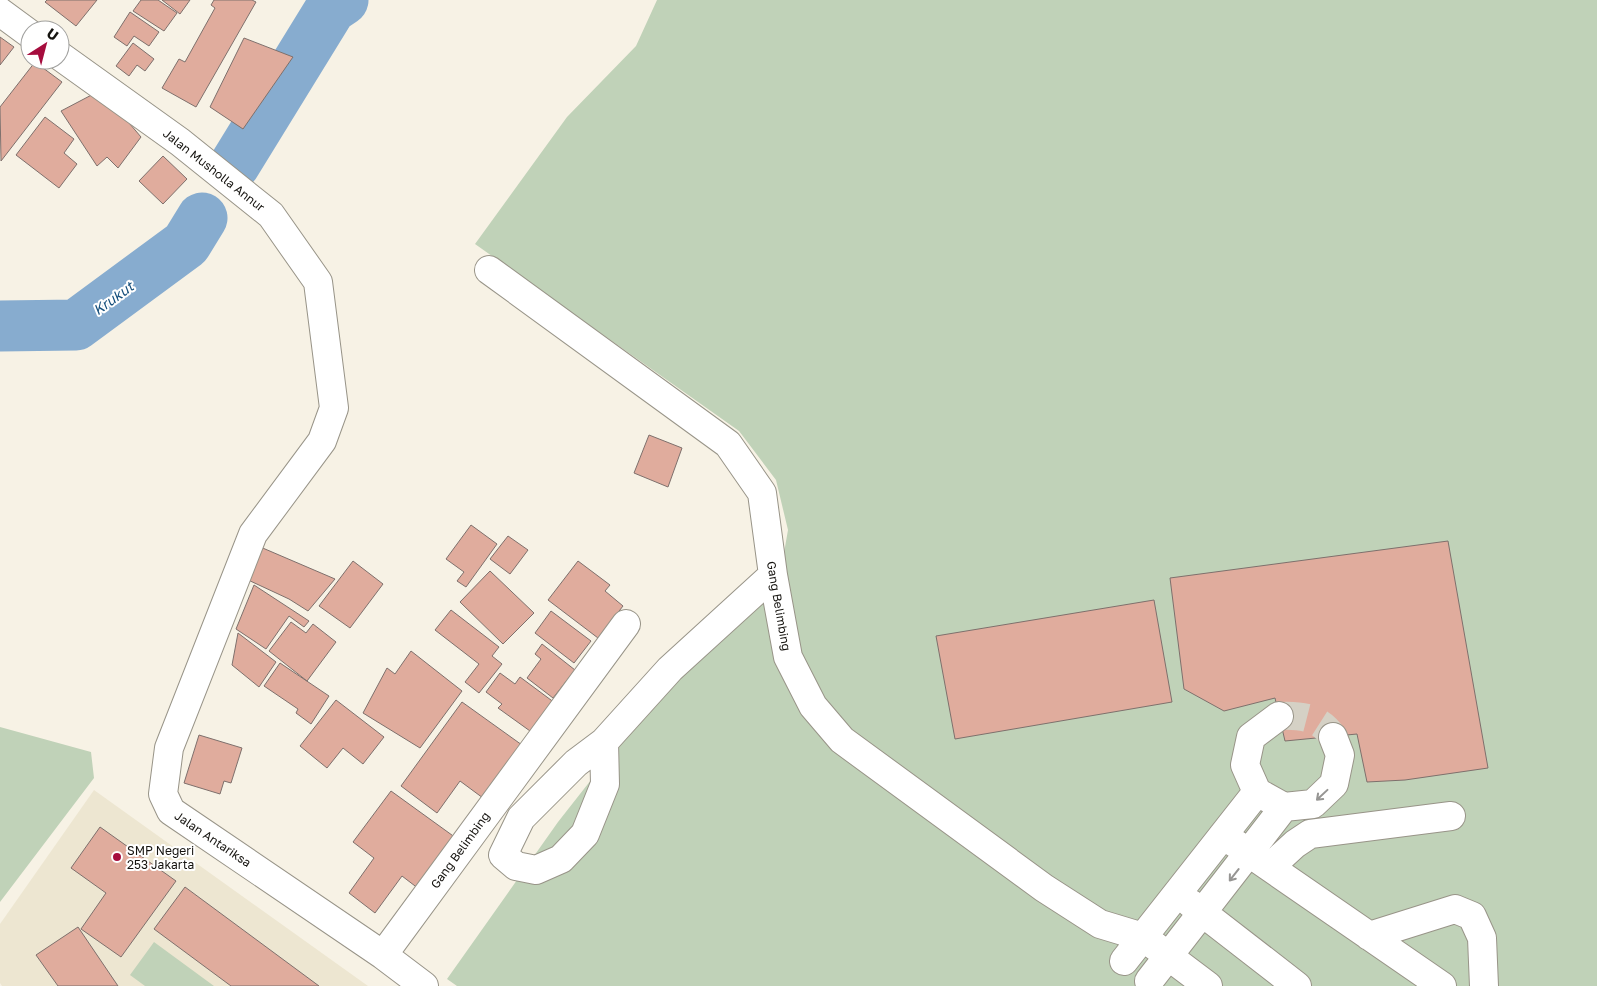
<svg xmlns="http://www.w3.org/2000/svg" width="1597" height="986" font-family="'Golos Text',sans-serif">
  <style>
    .built { fill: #ede6d1 }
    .green { fill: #c0d2b8 }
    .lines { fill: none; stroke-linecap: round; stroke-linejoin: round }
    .river { stroke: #87accf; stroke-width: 51 }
    .building { fill: #e0ac9d; stroke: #7e706c }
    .minor-tunnel { stroke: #d5d1c5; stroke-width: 28; stroke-dasharray: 28 14; stroke-linecap: butt }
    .minor-casing { stroke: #989488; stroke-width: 30 }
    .minor { stroke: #fff; stroke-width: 28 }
    .oneway { stroke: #969593 }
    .poi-dot { fill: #a60d3e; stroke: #fff; stroke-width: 2 }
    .labels { text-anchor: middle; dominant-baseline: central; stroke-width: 4; stroke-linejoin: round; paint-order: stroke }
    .street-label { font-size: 12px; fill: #15130f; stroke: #fff }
    .poi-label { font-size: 12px; fill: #15130f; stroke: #fff; text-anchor: start }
    .water-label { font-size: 14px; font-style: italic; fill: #144e7b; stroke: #fff }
  </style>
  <rect width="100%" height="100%" fill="#f7f2e5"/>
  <!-- built -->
  <path class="built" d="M94,790L368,986H2L0,983V924Z"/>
  <!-- green -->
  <path class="green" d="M657,0H1597V986H457L447,979L558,822L635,724L779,581L788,530L776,480L739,431L475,244L567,117L636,46Z
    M0,727L91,752L94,778L0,902Z
    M154,942L214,986H145L130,975Z"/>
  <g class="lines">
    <!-- river -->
    <path class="river" d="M235,164L331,8L343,0
      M0,326L76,325L186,244L202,218"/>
  </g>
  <!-- building -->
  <path class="building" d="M47,0H97L76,26L45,2Z
    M141,0H158L177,13L164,31L133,11Z
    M162,0H190L180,14Z
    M214,0H252L256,2L196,107L162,88L179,59L185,62L215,8L211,5Z
    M130,12L159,32L149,46L134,36L127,46L114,37Z
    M0,37L14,47L0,65Z
    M244,38L293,57L243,129L210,107Z
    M133,43L154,59L145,71L137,65L129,76L116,66Z
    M35,62L62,82L1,161L0,107Z
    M101,90L141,137L118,168L107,157L97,166L61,111Z
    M45,117L74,139L64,153L77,164L59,188L16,155Z
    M163,156L187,179L163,204L139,181Z
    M649,435L682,448L668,487L634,473Z
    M471,525L497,544L466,587L457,581L464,572L446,559Z
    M508,536L528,550L510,574L490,559Z
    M1448,541L1488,768L1405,780L1367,782L1357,734L1285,741L1275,698L1224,711L1184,689L1170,578Z
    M258,546L335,579L308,611L289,599L246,579Z
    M353,561L383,584L350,628L319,606Z
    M578,561L610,585L605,591L623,606L598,638L548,600Z
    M490,571L534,613L503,644L460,602Z
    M254,585L309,621L304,627L289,616L266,649L236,629Z
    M1154,600L1172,702L955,739L936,636Z
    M451,610L499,647L492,656L502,664L479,693L465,682L479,664L435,630Z
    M551,611L591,641L574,663L535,633Z
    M291,622L306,633L313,624L336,642L307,681L269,651Z
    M238,633L276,662L259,687L232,665Z
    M542,644L575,670L553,698L527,678L541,659L535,654Z
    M411,651L462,691L420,748L363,713L387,668L395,674Z
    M280,663L329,696L311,724L296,713L298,709L264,686Z
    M500,673L515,684L520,677L559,706L537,736L498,708L502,704L486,692Z
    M336,700L384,737L363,764L343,748L327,768L300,746Z
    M462,702L522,745L483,798L460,781L437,813L401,786Z
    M199,735L242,748L231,783L224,781L220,794L184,783Z
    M391,791L456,838L419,889L402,876L375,913L349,893L374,858L353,842Z
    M100,827L176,881L121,957L81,929L106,893L71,868Z
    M185,887L319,986H231L154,929Z
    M78,927L118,986H58L36,955Z"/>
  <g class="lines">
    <!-- minor-tunnel -->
    <path class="minor-tunnel" d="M1279,716C1301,715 1320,717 1333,737"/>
    <!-- minor casing -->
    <g class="minor-casing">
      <path id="minor" d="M0,12L30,34
        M60,56L180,142L271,215L318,282L334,408L322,441L253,534L169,748L163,794L171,811L383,955L424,986
        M489,270L728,444L762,493L773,575L788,657L813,706L842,740L1044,888L1100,924L1143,937L1208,986
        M1279,716L1251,737L1245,765L1257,792L1284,807L1313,804L1334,784L1340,755L1333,737
        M604,742L605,784L585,834L561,859L536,870L516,866L503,855L521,818L576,763L604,742L670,669L773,575
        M1223,835L1442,986
        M1270,867L1295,844L1310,834L1451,816
        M1190,903L1297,986
        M1369,936L1455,909L1472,916L1482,938L1484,986
        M383,955L626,624
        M1124,961L1257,792
        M1149,981L1284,807"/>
    </g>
    <!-- minor -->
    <use href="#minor" class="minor"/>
  </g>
  <!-- one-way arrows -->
  <defs><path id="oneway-shaft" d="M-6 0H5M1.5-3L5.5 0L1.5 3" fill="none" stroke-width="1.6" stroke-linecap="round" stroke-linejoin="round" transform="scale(1.25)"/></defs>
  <g class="oneway">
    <use href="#oneway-shaft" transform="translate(1322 795) rotate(137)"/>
    <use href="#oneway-shaft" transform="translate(1234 875) rotate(128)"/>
  </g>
  <!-- markers -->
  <circle class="poi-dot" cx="117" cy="857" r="5"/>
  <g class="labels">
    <!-- street labels -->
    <g class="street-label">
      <text transform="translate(214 170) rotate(38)">Jalan Musholla Annur</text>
      <text transform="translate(779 606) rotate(80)">Gang Belimbing</text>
      <text transform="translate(213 839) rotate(34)">Jalan Antariksa</text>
      <text transform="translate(460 850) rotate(-54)">Gang Belimbing</text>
    </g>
    <!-- poi labels -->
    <g class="poi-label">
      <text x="127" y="850">SMP Negeri<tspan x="127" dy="14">253 Jakarta</tspan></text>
    </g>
    <!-- water labels -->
    <g class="water-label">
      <text transform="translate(113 298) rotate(-36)">Krukut</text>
    </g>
  </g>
  <!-- north arrow -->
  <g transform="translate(45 45) rotate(36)"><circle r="24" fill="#ffffff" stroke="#a1a19f"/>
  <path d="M0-4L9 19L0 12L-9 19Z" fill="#a60d3e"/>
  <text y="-8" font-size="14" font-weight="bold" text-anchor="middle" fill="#15130f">U</text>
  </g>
</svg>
